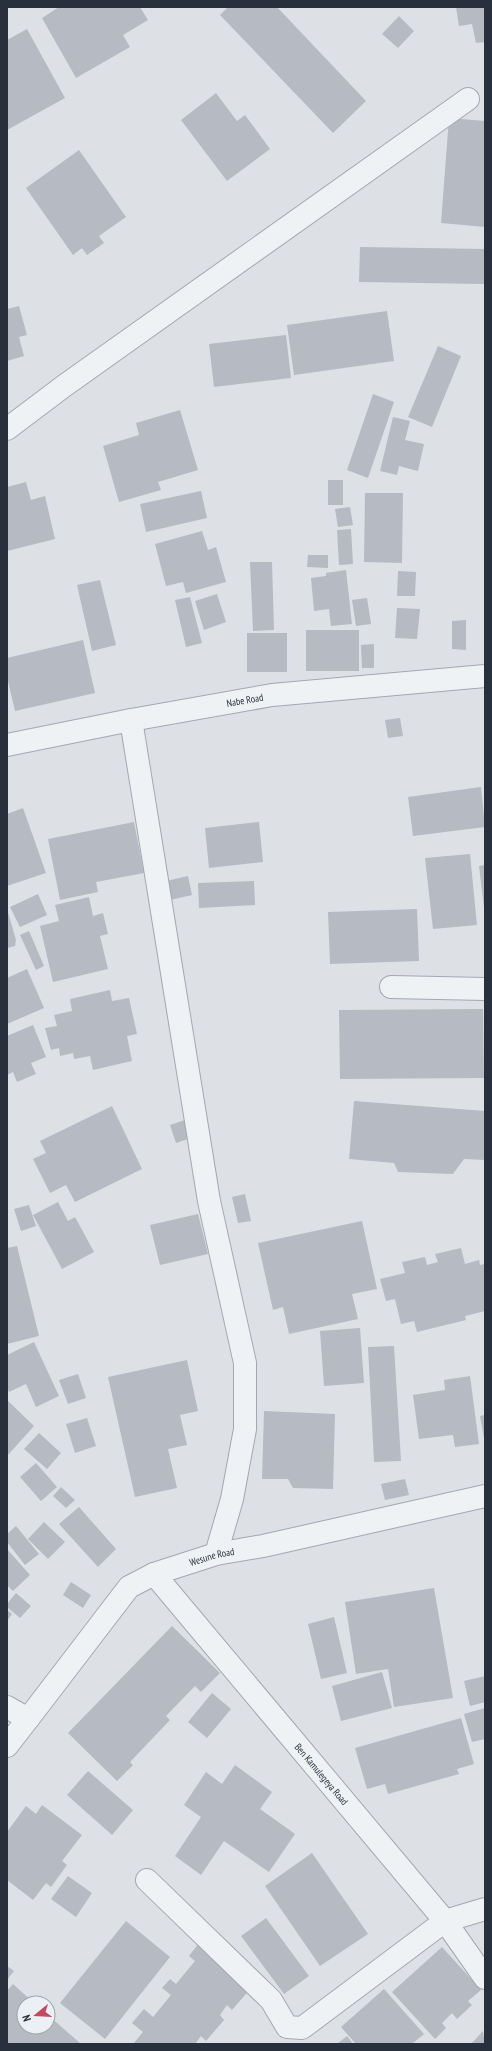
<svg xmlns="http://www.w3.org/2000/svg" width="492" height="2051" viewBox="0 0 492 2051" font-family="'PT Sans Narrow',sans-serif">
	<rect width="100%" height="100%" fill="#dde1e6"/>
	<path fill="#b5bac3" d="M59,7h81l8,13 -25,15 7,12 -54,31 -34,-60z
		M228,7h49l89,94 -33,32 -113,-118z
		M456,7h29v35l-9,1 -4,-19 -13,2z
		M399,16l15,15 -16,17 -16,-14z
		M27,29l38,69 -58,32v-90z
		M216,93l21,28 8,-6 25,34 -43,32 -46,-61z
		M449,118l36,3v106l-44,-4z
		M79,150l47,67 -27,19 5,7 -17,12 -5,-7 -9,7 -47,-67z
		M360,247l125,2v35l-126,-2z
		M19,306l8,29 -8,2 5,19 -17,5v-52z
		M387,311l7,50 -100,14 -7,-50z
		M286,335l5,43 -77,9 -5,-43z
		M438,346l23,10 -29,71 -24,-10z
		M373,394l21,8 -26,76 -21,-8z
		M180,410l18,60 -40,12 3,8 -42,12 -16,-56 36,-11 -3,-12z
		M393,417l17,4 -5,19 19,4 -6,27 -19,-5 -2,9 -17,-4z
		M328,480h15v25h-15z
		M26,482l5,18 14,-4 10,43 -48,12v-64z
		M201,491l6,27 -61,14 -6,-28z
		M365,493h38l-1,70 -38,-1z
		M350,507l3,18 -15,2 -3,-18z
		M351,529l2,35 -14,1 -2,-35z
		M202,531l6,19 8,-3 10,35 -40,11 -3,-11 -17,4 -11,-42z
		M308,555h20v13l-21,-1z
		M250,562h22l2,68 -21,1z
		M346,570l6,54 -21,2 -2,-17 -15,2 -3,-33 15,-2v-3z
		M398,571l18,1 -1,24h-18z
		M100,580l16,65 -24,6 -15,-66z
		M217,594l9,28 -22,8 -9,-29z
		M190,597l12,46 -16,4 -11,-47z
		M367,598l4,26 -15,2 -4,-26z
		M397,608l23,1 -3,30 -22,-1z
		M466,620v30l-14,-1v-28z
		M306,630h53v41h-53z
		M247,633h40v39h-40z
		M83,640l12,53 -80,18 -8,-34v-19z
		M374,644v24h-12l-1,-23z
		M400,718l3,18 -15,2 -3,-18z
		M481,787l4,40 -72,9 -5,-39z
		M23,808l23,65 -39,13v-72z
		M134,822l10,51 -48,9 2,10 -38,8 -12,-61z
		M259,822l4,40 -54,6 -4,-40z
		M470,854l7,71 -44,4 -8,-71z
		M485,865v43h-1l-5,-42z
		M188,876l4,19 -26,6 -4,-19z
		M254,881l1,24 -56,3 -1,-25z
		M38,894l9,21 -27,12 -10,-20z
		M89,897l4,19 10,-3 5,21 -8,2 8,33 -55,13 -13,-56 19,-5 -4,-16z
		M7,909l9,31 -1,6 -8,2z
		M417,909l2,52 -89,3 -2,-52z
		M29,931l15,35 -8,4 -16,-35z
		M27,969l17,39 -37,16v-46z
		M110,990l2,11 17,-3 8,36 -10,2 5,25 -39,9 -3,-14 -16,3 -1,-6 -13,3 -1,-8 -8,2 -6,-22 12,-2 -3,-11 18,-4 -2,-12z
		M483,1009l1,69 -144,1 -1,-69z
		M33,1025l13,32 -15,6 5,11 -19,8 -4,-10 -6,3v-39z
		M354,1101l131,10v49l-21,-1 -11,15 -55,-2 -4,-9 -45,-4z
		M112,1106l30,63 -67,33 -9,-17 -16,8 -17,-34 13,-6 -6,-12z
		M185,1120l6,18 -15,5 -6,-18z
		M245,1194l6,27 -13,2 -6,-26z
		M58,1202l10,19 7,-4 19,35 -32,17 -29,-54z
		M29,1205l7,21 -15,5 -7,-22z
		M198,1214l10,40 -48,11 -10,-40z
		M362,1221l15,68 -25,5 6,25 -69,15 -6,-27 -10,3 -15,-67z
		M17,1246l22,90 -32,8v-96z
		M461,1248l4,16 14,-4 1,5 5,-1v47l-20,5 1,4 -49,12 -3,-11 -13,3 -6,-25 -9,2 -6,-22 25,-6 -3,-11 23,-5 2,8 11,-3 -3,-8z
		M360,1328l4,55 -40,3 -4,-55z
		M34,1342l25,54 -23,11 -10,-23 -17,8 -2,-4v-33z
		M394,1346l7,115 -27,1 -6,-115z
		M187,1360l11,51 -18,4 7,30 -19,4 9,39 -42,9 -27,-120z
		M78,1374l8,24 -18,6 -9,-24z
		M470,1376l9,68 -24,3 -2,-12 -34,4 -6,-44 32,-5 -1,-10z
		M7,1400l27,26 -27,30z
		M264,1411l71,3 -2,75 -40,-1 -5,-9h-26z
		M485,1415v23h-1l-4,-22z
		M87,1418l9,28 -21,7 -9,-29z
		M39,1433l22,20 -14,16 -23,-20z
		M36,1463l21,24 -16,14 -21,-24z
		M405,1479l4,16 -24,5 -4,-16z
		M61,1487l14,13 -9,8 -13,-12z
		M79,1507l37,42 -18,18 -39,-43z
		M44,1522l21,20 -17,17 -20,-20z
		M16,1526l23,28 -14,11 -18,-23v-8z
		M7,1549l23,26 -17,16 -6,-6z
		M71,1582l20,13 -8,13 -20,-13z
		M434,1588l19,110 -59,9 -6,-38 -32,5 -11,-72z
		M16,1593l15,13 -11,12 -13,-11v-3z
		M7,1610l5,4 -5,7z
		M334,1617l13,56 -26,6 -13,-55z
		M172,1626l48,47 -19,19 -6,-6 -29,30 4,4 -40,42 3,3 -16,16 -49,-48z
		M382,1672l10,36 -51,13 -9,-35z
		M485,1676v26l-15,4 -6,-25z
		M212,1693l19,16 -24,29 -19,-16z
		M485,1708v31l-13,3 -8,-28z
		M461,1718l13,46 -17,5 2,5 -71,20 -3,-10 -18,5 -12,-41z
		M235,1765l37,27 -12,17 35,25 -26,38 -45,-31 -23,34 -26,-19 26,-39 -17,-12 22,-33 16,12z
		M88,1771l45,39 -21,25 -45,-40z
		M42,1805l40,30 -20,26 5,4 -16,22 -5,-4 -13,17 -26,-20v-48l19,-26 10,8z
		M312,1853l56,81 -48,32 -55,-80z
		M68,1876l24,17 -16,24 -25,-18z
		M266,1918l43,58 -25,18 -43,-58z
		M126,1921l44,36 -65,82 -45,-36z
		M199,1943l53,44 -20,23 -5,-5 -7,10 4,5 -18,21 -5,-5 -6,8h-62l10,-12 -11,-9 12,-14 9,8 18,-22 -9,-7 8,-9 6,5 19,-23 -6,-5z
		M442,1947l39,43 -13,11 4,4 -15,14 -5,-6 -10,10 4,5 -11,11 -43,-47z
		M7,1966l7,5 -7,9z
		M13,1984l21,19h-10v24h24v-12l33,29h-74v-53z
		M384,1989l40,45 -12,10h-56l-15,-17z
		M483,2031l2,13h-14z
		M347,2036l6,8h-16z"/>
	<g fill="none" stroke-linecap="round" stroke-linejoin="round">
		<defs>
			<g id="minor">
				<path d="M7,429l57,-43 404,-287"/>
				<path d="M131,720l78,481 36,162v66l-13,70 -16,55"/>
				<path id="s1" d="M7,745l124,-25 141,-25 213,-19"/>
				<path d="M391,987l94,2"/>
				<path id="s2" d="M154,1574l291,347 40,57"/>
				<path id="s3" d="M7,1707l21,12 101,-132 25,-13 62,-20 47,-8 222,-50"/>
				<path d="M7,1746l21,-27"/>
				<path d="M147,1880l124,120 16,27 15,1 143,-107 40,-12"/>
			</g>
		</defs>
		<use href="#minor" stroke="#a3a8b0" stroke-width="24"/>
		<use href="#minor" stroke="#eff2f5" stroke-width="22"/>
	</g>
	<g text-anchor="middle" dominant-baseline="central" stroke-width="4" stroke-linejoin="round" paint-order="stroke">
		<g font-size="10" fill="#27303c" stroke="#ecf0f4">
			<text stroke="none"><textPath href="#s1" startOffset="242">Nabe Road</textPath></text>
			<text stroke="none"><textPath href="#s3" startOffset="279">Wesune Road</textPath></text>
			<text stroke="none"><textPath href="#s2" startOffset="261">Ben Kamulegeya Road</textPath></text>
		</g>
	</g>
	<rect width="492" height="2051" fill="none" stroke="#27303c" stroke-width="16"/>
	<g transform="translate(36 2015) rotate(252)"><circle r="19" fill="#ecf0f4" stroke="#9da3aa"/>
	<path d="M0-3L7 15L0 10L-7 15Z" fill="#c64760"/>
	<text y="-6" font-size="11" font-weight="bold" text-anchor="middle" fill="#27303c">N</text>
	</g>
</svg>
